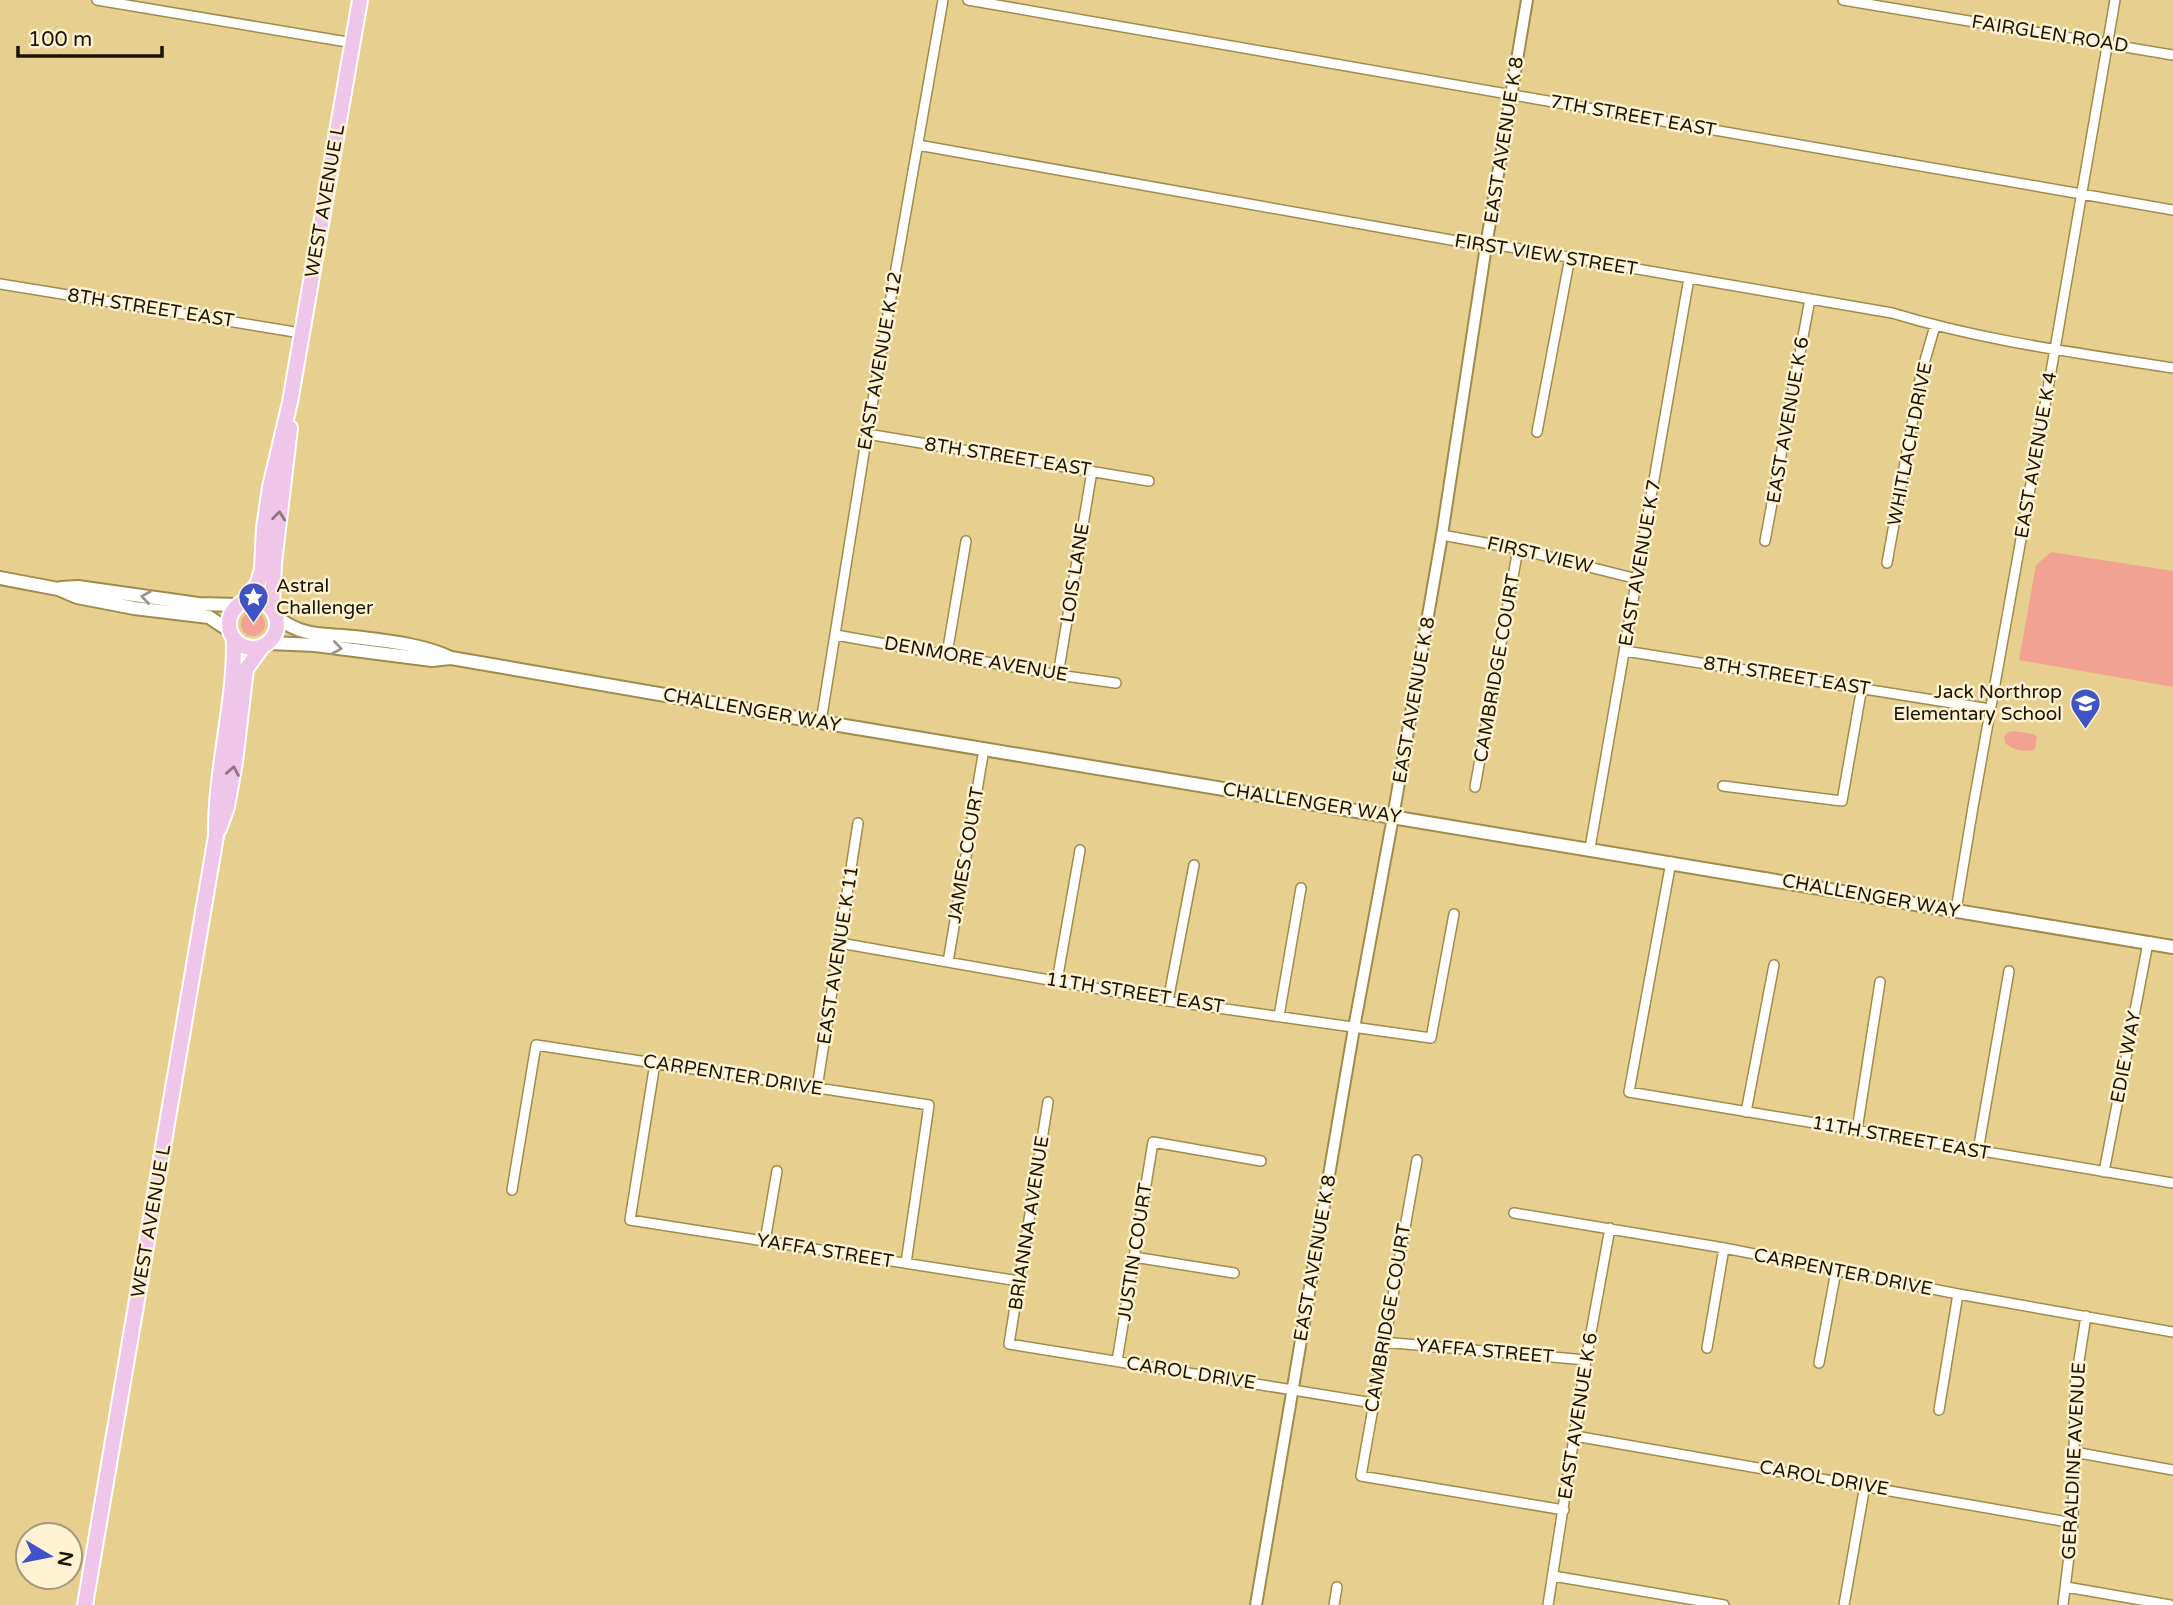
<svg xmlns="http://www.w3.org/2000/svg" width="2173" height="1605" viewBox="0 0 2173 1605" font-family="'Varela Round',sans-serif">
	<rect width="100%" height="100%" fill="#e7d08f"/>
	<path fill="#f2a293" d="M2051,552l122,19v116l-154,-27 17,-95z
		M241 624a12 12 0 1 1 24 0a12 12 0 1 1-24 0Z
		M2014,731l19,3 4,3 -2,12c-7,5 -24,0 -30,-6l-1,-6 4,-5z"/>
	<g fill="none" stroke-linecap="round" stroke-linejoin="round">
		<defs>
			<path id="minor" d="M97,0l256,43
				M968,0l1205,210
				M1843,0l330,55
				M918,145l550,98 36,3 388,67c92,28 186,40 281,55
				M0,284l301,49
				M1537,432l33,-175
				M867,434l282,47
				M1442,535l76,14 119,30
				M1765,541l45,-242
				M1887,563l34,-189 14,-48
				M836,635l222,40 58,8
				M1625,651l365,58
				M947,654l19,-113
				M1058,675l34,-204
				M821,722l46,-288 76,-434
				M1723,786l119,15 20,-114
				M1475,787l43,-238
				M1590,848l99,-570
				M1671,862l-42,230 544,91
				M1956,910l17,-103 82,-458 60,-349
				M840,943l328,58 263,37 23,-124
				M948,962l36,-213
				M1057,981l23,-131
				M1168,1001l26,-136
				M1279,1016l22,-128
				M655,1063l-25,157 389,61
				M817,1088l41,-265
				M1048,1102l-39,242 364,59
				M1746,1112l28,-147
				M1857,1130l23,-148
				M1978,1151l31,-180
				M1417,1160l-56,316 203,34
				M2104,1172l44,-229
				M512,1190l24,-145 393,60 -23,158
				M1514,1213l210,35 234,46 215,38
				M765,1241l12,-70
				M1134,1257l100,16
				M1383,1342l203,18
				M1707,1348l17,-100
				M1117,1361l36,-219 108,19
				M1819,1363l17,-92
				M1939,1410l19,-116
				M1575,1436l498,87
				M2074,1452l99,18
				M1553,1576l171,29
				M2066,1587l104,18
				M1334,1605l3,-18
				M1548,1605l38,-245 24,-132
				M1844,1605l21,-120
				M2063,1605l10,-82 2,-137 11,-70"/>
			<path id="tertiary" d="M1256,1605l98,-577 39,-211 49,-282 44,-289 41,-246"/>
			<path id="secondary" d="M0,578l58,11 19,8 57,11 75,9 21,14
				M61,588l17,-1 120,17 40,1
				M276,616c24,21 48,18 78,21 32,4 67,7 97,21l370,64 1352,225
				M269,643l46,2 117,15 18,-2"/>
			<path id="primary" d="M229 624a24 24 0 1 1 48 0a24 24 0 1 1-48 0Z
				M245,601l13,-18 4,-14 2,-41 6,-41 20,-85 70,-402
				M272,608l2,-45 16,-135
				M219,829l8,-22 8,-45 11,-93 16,-22
				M85,1605l131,-769c-1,-66 19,-130 18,-196"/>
		</defs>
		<use href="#minor" stroke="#a08b4b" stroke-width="12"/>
		<use href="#tertiary" stroke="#a08b4b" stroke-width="14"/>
		<use href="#secondary" stroke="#a08b4b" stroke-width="16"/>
		<use href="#primary" stroke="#fff" stroke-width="18"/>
		<use href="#minor" stroke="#fff" stroke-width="9"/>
		<use href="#tertiary" stroke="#fff" stroke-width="10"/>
		<use href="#secondary" stroke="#fff" stroke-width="12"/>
		<use href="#primary" stroke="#efc5ea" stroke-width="14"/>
	</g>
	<defs><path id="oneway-chevron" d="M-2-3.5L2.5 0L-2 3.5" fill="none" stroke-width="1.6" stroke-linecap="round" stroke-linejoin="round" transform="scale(1.75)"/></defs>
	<g stroke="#907581">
		<use href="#oneway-chevron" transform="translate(279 516) rotate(-84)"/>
		<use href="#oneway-chevron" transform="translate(233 771) rotate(-80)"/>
	</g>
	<g stroke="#99958c">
		<use href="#oneway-chevron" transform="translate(146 597) rotate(-172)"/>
		<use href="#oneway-chevron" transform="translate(337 648) rotate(8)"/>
	</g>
	<defs>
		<symbol id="sight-pin" viewBox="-11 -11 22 30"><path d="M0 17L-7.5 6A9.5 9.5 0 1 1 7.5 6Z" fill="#3f53c7" stroke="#fef2d2"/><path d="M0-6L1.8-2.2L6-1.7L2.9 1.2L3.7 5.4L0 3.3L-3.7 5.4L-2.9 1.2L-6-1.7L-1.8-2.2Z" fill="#fff"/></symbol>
		<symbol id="school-pin" viewBox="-11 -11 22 30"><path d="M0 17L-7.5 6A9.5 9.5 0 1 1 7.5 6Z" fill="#3f53c7" stroke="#fef2d2"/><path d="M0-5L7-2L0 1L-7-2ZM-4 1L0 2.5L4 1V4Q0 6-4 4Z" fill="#fff"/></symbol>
	</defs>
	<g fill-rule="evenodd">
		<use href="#sight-pin" x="236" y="580" width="35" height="47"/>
		<use href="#school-pin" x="2068" y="686" width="35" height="47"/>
	</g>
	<g text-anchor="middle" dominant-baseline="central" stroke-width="5" stroke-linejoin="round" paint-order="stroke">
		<g font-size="19" fill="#1c1300" stroke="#fef2d2">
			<text transform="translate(2050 34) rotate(9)">FAIRGLEN ROAD</text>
			<text transform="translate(1633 116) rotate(10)">7TH STREET EAST</text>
			<text transform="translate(1504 140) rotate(-81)">EAST AVENUE K 8</text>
			<text transform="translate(325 201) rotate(-80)">WEST AVENUE L</text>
			<text transform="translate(1546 255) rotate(9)">FIRST VIEW STREET</text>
			<text transform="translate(151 308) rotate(9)">8TH STREET EAST</text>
			<text transform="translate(880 361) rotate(-80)">EAST AVENUE K 12</text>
			<text transform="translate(1788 420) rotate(-80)">EAST AVENUE K 6</text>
			<text transform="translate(1910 444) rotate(-79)">WHITLACH DRIVE</text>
			<text transform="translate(2036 455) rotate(-80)">EAST AVENUE K 4</text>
			<text transform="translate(1008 457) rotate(9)">8TH STREET EAST</text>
			<text transform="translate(1540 555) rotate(13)">FIRST VIEW</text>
			<text transform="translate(1640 563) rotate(-80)">EAST AVENUE K 7</text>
			<text transform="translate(1075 573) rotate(-81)">LOIS LANE</text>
			<text transform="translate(976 659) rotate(10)">DENMORE AVENUE</text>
			<text transform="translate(1497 668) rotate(-80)">CAMBRIDGE COURT</text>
			<text transform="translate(1787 676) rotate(9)">8TH STREET EAST</text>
			<text transform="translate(1414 700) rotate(-80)">EAST AVENUE K 8</text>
			<text transform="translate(752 710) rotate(10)">CHALLENGER WAY</text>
			<text transform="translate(1312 803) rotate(9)">CHALLENGER WAY</text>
			<text transform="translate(966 855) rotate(-80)">JAMES COURT</text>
			<text transform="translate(1871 896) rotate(10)">CHALLENGER WAY</text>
			<text transform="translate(838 955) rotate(-81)">EAST AVENUE K 11</text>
			<text transform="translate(1135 993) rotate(9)">11TH STREET EAST</text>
			<text transform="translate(2126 1057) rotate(-79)">EDIE WAY</text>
			<text transform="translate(733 1075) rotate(9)">CARPENTER DRIVE</text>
			<text transform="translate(1901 1138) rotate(10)">11TH STREET EAST</text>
			<text transform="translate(151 1221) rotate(-80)">WEST AVENUE L</text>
			<text transform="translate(1029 1223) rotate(-81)">BRIANNA AVENUE</text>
			<text transform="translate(825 1251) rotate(9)">YAFFA STREET</text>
			<text transform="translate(1135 1252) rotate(-81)">JUSTIN COURT</text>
			<text transform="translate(1315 1258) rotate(-80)">EAST AVENUE K 8</text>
			<text transform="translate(1843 1272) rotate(11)">CARPENTER DRIVE</text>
			<text transform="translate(1388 1318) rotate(-80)">CAMBRIDGE COURT</text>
			<text transform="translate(1485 1351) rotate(5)">YAFFA STREET</text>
			<text transform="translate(1191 1373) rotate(9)">CAROL DRIVE</text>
			<text transform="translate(1578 1416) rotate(-81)">EAST AVENUE K 6</text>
			<text transform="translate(2074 1461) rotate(-87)">GERALDINE AVENUE</text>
			<text transform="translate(1824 1478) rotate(10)">CAROL DRIVE</text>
		</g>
		<g font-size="19" fill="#1c1300" stroke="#fef2d2" text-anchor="start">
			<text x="276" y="586">Astral<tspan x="276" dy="22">Challenger</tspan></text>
			<text x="2062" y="692" text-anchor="end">Jack Northrop<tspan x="2062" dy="22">Elementary School</tspan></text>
		</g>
	</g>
	<g transform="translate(49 1556) rotate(100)"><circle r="33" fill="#fef2d2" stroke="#a4997e" stroke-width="2"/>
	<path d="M0-5L12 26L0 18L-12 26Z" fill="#3f53c7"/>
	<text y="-10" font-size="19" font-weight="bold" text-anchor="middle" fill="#1c1300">N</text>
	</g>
	<path d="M18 46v10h144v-10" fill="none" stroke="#1c1300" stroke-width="3.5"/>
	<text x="28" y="46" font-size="21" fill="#1c1300" stroke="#fef2d2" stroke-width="5" paint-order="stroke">100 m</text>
</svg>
